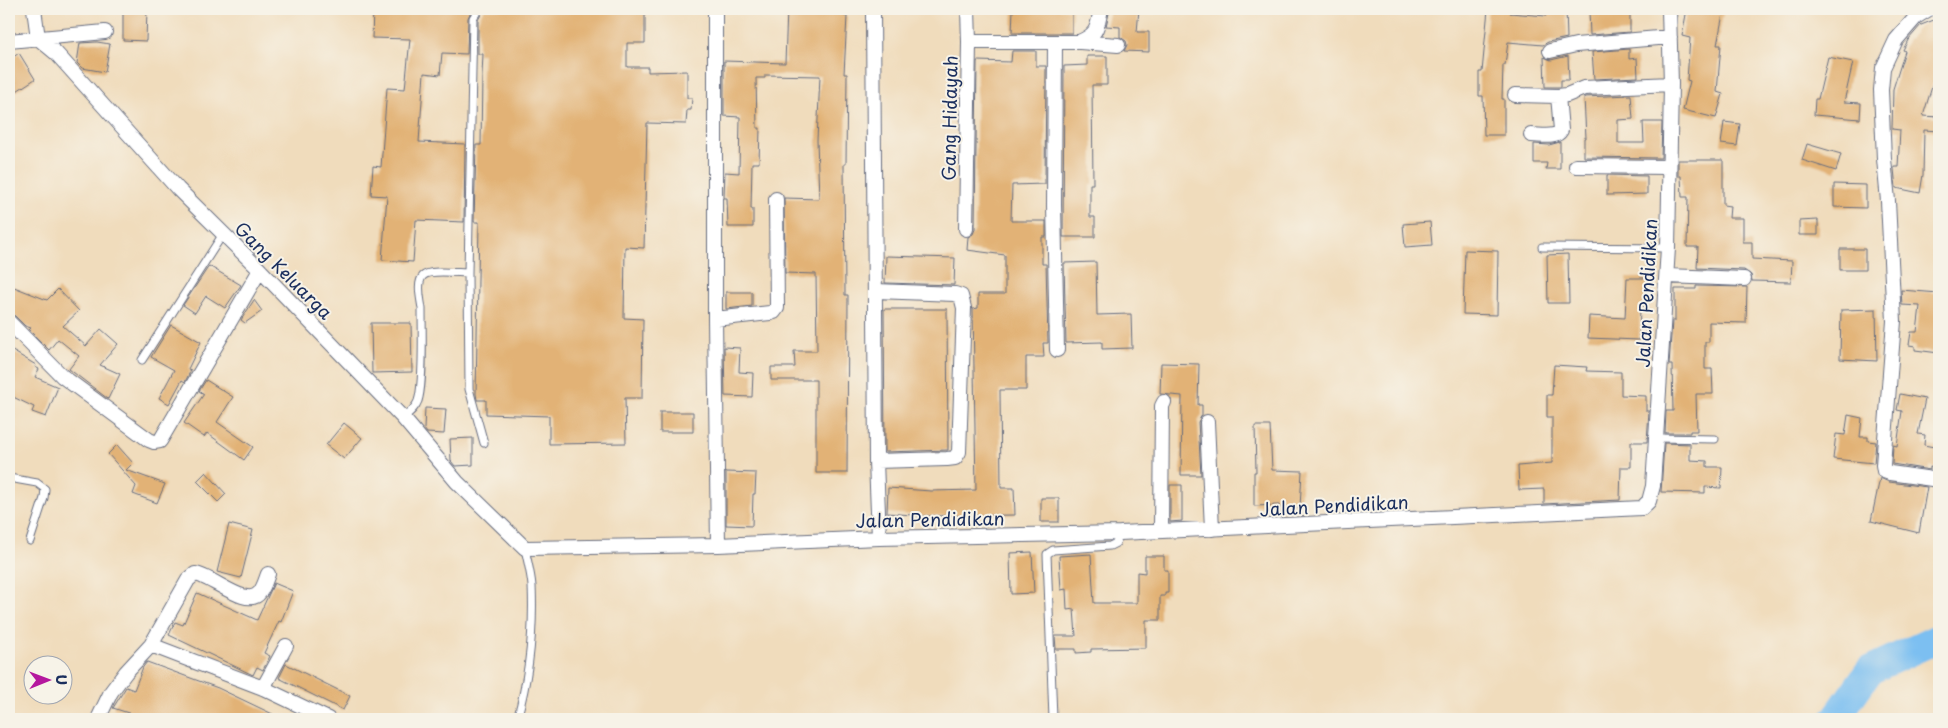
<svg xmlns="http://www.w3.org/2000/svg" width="1948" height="728" viewBox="0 0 1948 728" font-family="'Playpen Sans',sans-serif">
	<rect width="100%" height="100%" fill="#f7f3e8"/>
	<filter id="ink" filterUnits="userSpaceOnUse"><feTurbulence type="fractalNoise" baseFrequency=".02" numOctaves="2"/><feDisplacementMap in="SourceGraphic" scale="10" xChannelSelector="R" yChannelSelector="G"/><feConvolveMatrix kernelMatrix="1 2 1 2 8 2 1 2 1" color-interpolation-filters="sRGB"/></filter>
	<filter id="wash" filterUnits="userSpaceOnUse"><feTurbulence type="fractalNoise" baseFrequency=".0096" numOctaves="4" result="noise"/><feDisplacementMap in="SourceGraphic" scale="20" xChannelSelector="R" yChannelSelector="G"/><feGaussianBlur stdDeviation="1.12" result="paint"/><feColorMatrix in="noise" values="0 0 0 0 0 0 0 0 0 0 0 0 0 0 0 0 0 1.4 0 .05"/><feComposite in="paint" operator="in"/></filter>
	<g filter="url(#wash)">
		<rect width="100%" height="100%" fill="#f0dcbc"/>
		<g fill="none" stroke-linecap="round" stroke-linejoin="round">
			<path stroke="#7bbff1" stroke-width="29" d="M1835,719l35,-49 69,-32"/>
		</g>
		<g id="blocks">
			<path fill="#e2b276" d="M123,9h24l-1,32 -23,-1z
				M373,9h99l-4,9 -1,36 -25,-1 -2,22 -16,-2 -5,69 46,2 -1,78 -48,-2 -3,42 -31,-2 5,-64 -16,-1 2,-29 8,1 6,-79 18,1 5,-50 -38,-1z
				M484,9h161v34h-18v24h21v5l39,-1v27h5l-1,12h-4l-1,14 -39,-1 -3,125 -19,-1 -1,71 19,1 -1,79h-17l1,45 -77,1v-28l-63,-2v-14h-9l-1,-6 3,-172h-5l2,-77h5l1,-70 1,-21h-5v-34z
				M787,9h57v7h3l-3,58h3l-1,90h-2l1,131h3l-1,178h-31v-93h-45v-13h24l-1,-16h23l-1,-77 -31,-1 -1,-75 35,1 -2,-59 3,-64 -55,-1v3h-9l1,50h3l-1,35h-7l-1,46h2v18h-25l-1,-29h-3l1,-26 14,1 1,-56 -16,-1v-55l61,2z
				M1013,9h59v24h-60z
				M1110,9h29l-2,23h12v20l-25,-1 3,-6 -1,-4 -6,-4v-10l-14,-1z
				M1488,9h23l-1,4 36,3v-7h20l1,29 -19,4 -5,3 -35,-3 -3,23h-2l-1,34h2v36h-20l-1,-39h-4v-24h3z
				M1687,9l36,5 -6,31h4l-4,47 6,2 -7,24 -33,-8 7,-29 -3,-1 3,-42 -8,-2z
				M1589,11l41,1v20l-40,3z
				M1939,18v46l-16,52 16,1v14l-15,-1 -1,45 -3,18 -24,-5 -2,-19v-2h4l2,-37 -8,-1 1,-40 12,-38 -2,-1 5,-10 13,-15z
				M97,42l13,2 -5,28 -23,-4 -5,-5 3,-20z
				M1629,49v10l8,-1 1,19 -44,2 -2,-27z
				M1012,51h24v15h10l-1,118 -33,1 -1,36h35v16h-4v27h4l2,79h-5l1,14h-18v33h-26l1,98h13l1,27 -91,1 -37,-3 1,-25 43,3 45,-1 -3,-181 5,-1v-14h27v-39l-38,-5 1,-13 5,-3 2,-5 2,-168 34,1z
				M19,53l16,26 -26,17v-36z
				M1087,56h20v29h-15l1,99h-3v33h5v20h-32l1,-171 23,-1z
				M1568,56l1,24h-8v7h-16l-1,-30 7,3z
				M1828,57l25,5 -9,40 17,1 -1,16 -46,-4 1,-16h3z
				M1631,95l2,24 -15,1v23h26l-1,-21h19l-1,36 -77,-1v-19h2l-2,-41z
				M1724,122l16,2 -3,22 -16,-2z
				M1560,142v27h-14l1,-6h-13v-19l15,1z
				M1807,144l34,10 -5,17 -34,-11z
				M1678,160h45v45l7,1 -1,12h14v24h9v17l40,2 -1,21 -39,-1 -1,-6 -7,-5 -47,-2 1,-21h-11l1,-50h-6l-1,-21h-3z
				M1607,175l40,1v18l-40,1z
				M1834,184l32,1v23l-32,-1z
				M1818,220v15h-19v-14z
				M1430,222l2,23 -27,2 -2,-23z
				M1840,249h25v21h-25z
				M1465,250l33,1 -1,64 -34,-1z
				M1568,254l1,49h-21l-1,-48z
				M886,256l69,2 -1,27 -69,-2z
				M1096,262l1,53 34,-1 1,34 -30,1v-7l-36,1 -2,-80z
				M209,266l32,19 -16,23 -19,-12 -11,17 -12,-8z
				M1627,278h20l-1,28h-6l-1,34 -51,-2 1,-22 36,2z
				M9,285l38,15 11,-11 21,22 -16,15 23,20 15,-17 17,15 -18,21 20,9 -12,25 -39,-30 10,-13 -21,-17 -9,11 -20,-20 2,-2 -6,-2 -10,-10 -6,-3z
				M1696,286l51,1 -1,36 -37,-1v20h-4v27h7l1,25h-17l1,37h-7v2h-25l1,-22h7l-1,-46h-3l3,-44h3v-32h21z
				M1901,290l38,3v60l-24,-3v-4l-6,-1 2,-13h6l3,-26 -18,-1z
				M726,292h26v14l-26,3z
				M254,300l8,11 -17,12 -4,-3z
				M884,309h63l1,141 -63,2z
				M1876,309l1,52 -37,-2 1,-49z
				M371,323h40l1,49 -40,1z
				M171,325l30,17 -13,27 3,1 -6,12 -3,-2 -13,24 -10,-6 15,-28 -23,-13z
				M724,347l16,1 -1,24 14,1 -1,24 -27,-1z
				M9,349l27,16 -1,2 4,2 -4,8 23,10 -12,30 -14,-5 2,-5 -25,-12z
				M1161,363l38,1 -1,41h4v10l-4,7 3,53h-20l1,-79 -22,-2z
				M1554,365l33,2 -1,4 35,1v23l25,1v15h3l-2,31h-16v25h-10l-1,33 -76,4v-15l-25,1 -1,-24 34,-3v-46h-5v-22h5z
				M206,380l27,17 -16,25 36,25 -9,13 -37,-27 -3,4 -20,-14 20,-29 -5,-3z
				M1900,394l25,5 -7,35 7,1 -1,10 15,3v21l-9,-2v3l-38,-6 1,-19 4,1 5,-35 -5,-1z
				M425,408l21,1 -2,25 -17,-1 -3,-4z
				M660,412h33v20h-33z
				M1848,415l14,3 -2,19h8v4l8,1 -2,21 -41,-4 3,-25 9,1z
				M344,423l18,15 -18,21 -18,-14z
				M1255,426h15l2,44 30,1 -2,37h-21v-3l-25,1v-34h2z
				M473,438v27l-18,1 -4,-5 -1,-22z
				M1664,443l26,1v16l17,1v6h15l-1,21 -16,-1v6l-44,-1z
				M117,445l16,18 -7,7 39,14 -8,19 -24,-9 3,-8 -28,-32z
				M206,472l20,22 -8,8 -21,-21z
				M726,472l30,1 -1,21h-2l-1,32 -26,-1z
				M1880,478l9,4 38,5 -8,46 -48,-12z
				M1170,485h12v36l-12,1z
				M1041,498h18v24h-18z
				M229,524l24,6 -12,48 -24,-6z
				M1032,552l2,41 -23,1 -1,-41z
				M1091,554l3,49h43v-31l8,1v-17h19v14h4v23h-3v3h-5v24h-14v28l-55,1v3l-15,1v-4h-20l-1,-13h21l-2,-27 -7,1 -1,-21 -5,1 -2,-34z
				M274,583l19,8 -12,31 -2,-1 -15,32 6,3 -7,14 -6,-3 -4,8 -84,-40 6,-13 8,3 14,-32 60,27z
				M147,662l71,26 65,31h-136l-34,-11 13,-21 8,3 9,-23z
				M286,664l64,32 -7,14 -64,-32z"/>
		</g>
	</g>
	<g filter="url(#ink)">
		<use href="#blocks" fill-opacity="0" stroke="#666c7f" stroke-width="1"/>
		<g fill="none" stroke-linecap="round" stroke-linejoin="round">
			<defs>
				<path id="lane" d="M1542,247l126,1
					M468,273l1,116 15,54
					M142,360l81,-126
					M403,418c6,-5 12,-9 15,-17 6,-18 4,-70 4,-92 -1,-9 -6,-26 1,-33 6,-7 35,-3 45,-3l5,-255 6,-9
					M1656,438l59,1
					M9,478l28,5 8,6 -1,9 -14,43
					M517,719c12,-43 17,-88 15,-133 -1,-13 -5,-26 -7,-38
					M1053,719l-6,-165 6,-4 57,-4 6,-3 4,-10"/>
				<path id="street" d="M34,9l4,29 18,15 122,136 82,81 143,148 54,64 68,66 193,-3 161,-7 241,-5 522,-25 7,-7 4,-15 15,-238 3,-164 -2,-75
					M1929,9l-13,8 -20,23 -13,28 -2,22 3,69 4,42 6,120 -11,144 1,6 6,2 49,7
					M715,10v309l3,226
					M873,10l3,451 3,77
					M9,41l96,-9
					M969,42h110c19,-8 18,-14 22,-33
					M1055,42l-1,163 3,145
					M1080,42l38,3
					M1550,51l26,-6 94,-8
					M1515,95l43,1 9,-1 17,-7 87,-4
					M1531,135c10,0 25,4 30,-5l-3,-34
					M1576,166l93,1
					M966,229l3,-187 -1,-33
					M1667,276l77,3
					M876,291l79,3 6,2 3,12 -5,144 -4,6 -8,1 -71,2
					M715,319l55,-6 4,-1 3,-4 -1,-109
					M9,322l53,54 87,64 5,2 6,-1 100,-171
					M1207,422l5,107
					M1161,531l1,-125 2,-4
					M151,645l112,43 65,31
					M263,688l23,-42
					M98,719l13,-27 15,-20 25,-27 37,-65 7,-6c17,2 53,36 65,18 4,-5 6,-13 8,-18"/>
			</defs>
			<use href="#lane" stroke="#666c7f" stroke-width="9"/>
			<use href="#street" stroke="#666c7f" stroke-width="16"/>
			<use href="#lane" stroke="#fff" stroke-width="7"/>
			<use href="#street" stroke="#fff" stroke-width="14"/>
		</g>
	</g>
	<g text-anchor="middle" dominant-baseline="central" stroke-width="4" stroke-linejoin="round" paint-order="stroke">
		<g font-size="18" fill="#1b2f5e" stroke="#f7f3e8">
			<text transform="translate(949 118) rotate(-89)">Gang Hidayah</text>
			<text transform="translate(284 270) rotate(45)">Gang Keluarga</text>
			<text transform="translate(1646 293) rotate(-87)">Jalan Pendidikan</text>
			<text transform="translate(1334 505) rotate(-3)">Jalan Pendidikan</text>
			<text transform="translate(930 519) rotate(-1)">Jalan Pendidikan</text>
		</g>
	</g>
	<rect width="1948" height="728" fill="none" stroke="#f7f3e8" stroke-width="30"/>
	<g transform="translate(48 680) rotate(89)"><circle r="24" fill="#f7f3e8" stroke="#9fa5b1"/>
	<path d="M0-4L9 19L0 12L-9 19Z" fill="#b5179e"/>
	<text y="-8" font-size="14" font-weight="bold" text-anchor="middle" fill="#1b2f5e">U</text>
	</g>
</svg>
